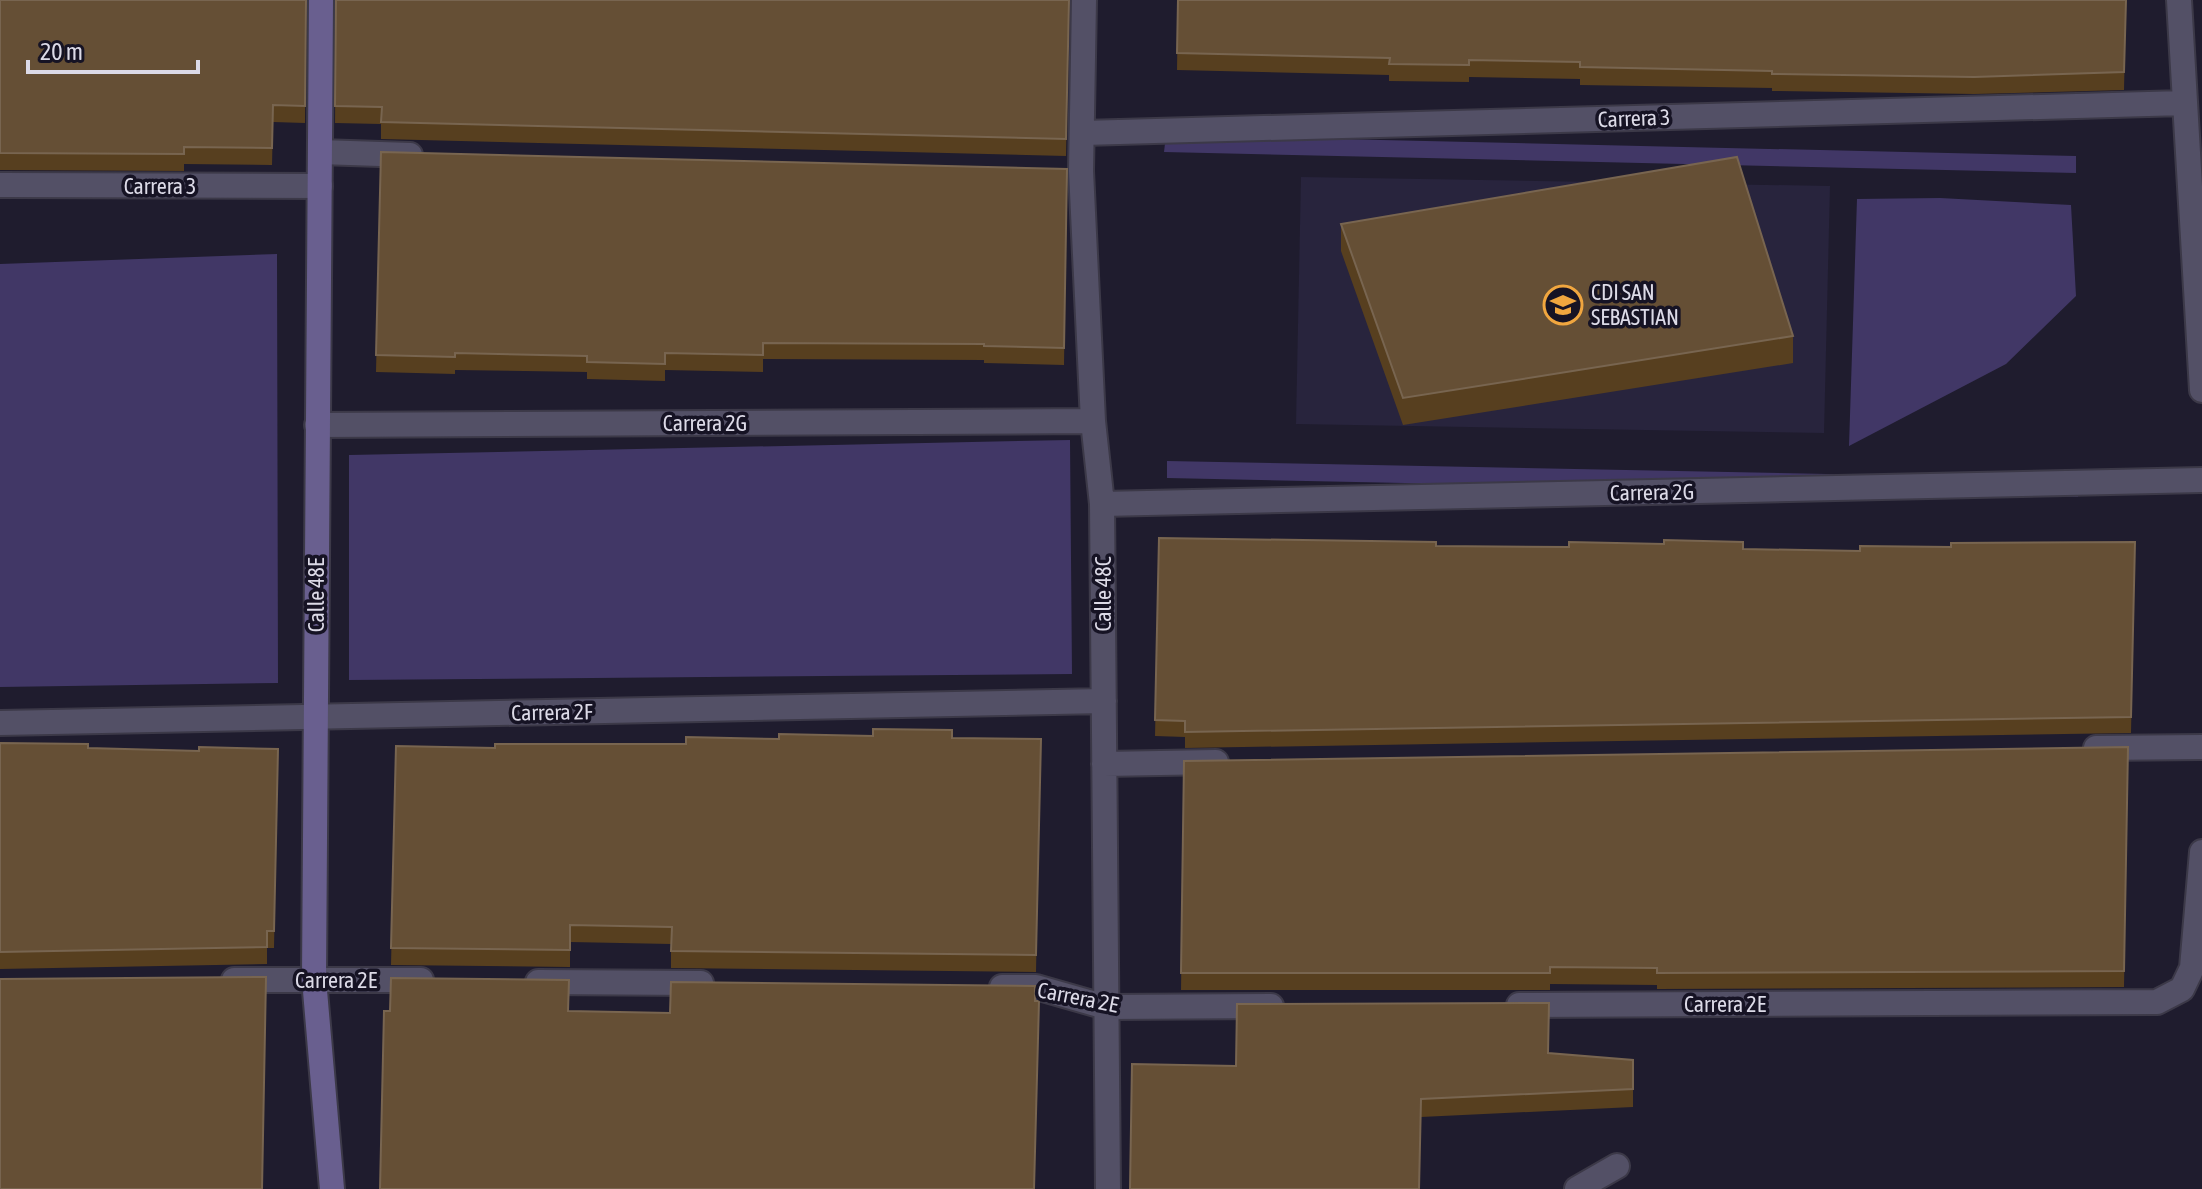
<svg xmlns="http://www.w3.org/2000/svg" width="2202" height="1189" viewBox="0 0 2202 1189" font-family="'Asap Condensed',sans-serif">
	<rect width="100%" height="100%" fill="#1f1c2e"/>
	<path fill="#28243d" d="M1301,177l529,9 -6,247 -528,-9z"/>
	<path fill="#413766" d="M1166,135l910,21v17l-912,-21z
		M1940,198l131,7 5,91 -70,68 -157,82 8,-247z
		M277,254l1,429 -278,4v-423z
		M1070,440l2,234 -723,6v-225z
		M1167,461l911,18v18l-911,-19z"/>
	<g fill="none" stroke-linecap="round" stroke-linejoin="round">
		<defs>
			<path id="street" d="M1084,0l-3,171 12,250 9,83 6,685
				M2179,0l23,390
				M1083,133l1101,-30
				M320,152l90,3
				M0,185l320,1
				M317,425l776,-4
				M1102,504l1100,-24
				M0,723l1104,-22
				M2096,748l106,-1
				M1104,764l112,-2
				M234,980h187
				M538,982l163,1
				M1002,987h34l70,20 165,-1
				M1519,1005l638,-3 25,-13 10,-21 10,-116
				M1577,1189l40,-23"/>
			<path id="secondary" d="M321,0l-7,979 18,210"/>
		</defs>
		<use href="#street" stroke="#3c3948" stroke-width="28"/>
		<use href="#secondary" stroke="#3c3948" stroke-width="28"/>
		<use href="#street" stroke="#535066" stroke-width="24"/>
		<use href="#secondary" stroke="#695f8f" stroke-width="24"/>
	</g>
	<path fill="#573f1f" d="M0,0h306l-1,123 -32,-1 -1,43 -88,-1v7l-184,-1z
		M336,0h733l-3,156 -685,-17v-15l-46,-1z
		M1178,0h948l-2,90 -150,4 -202,-3v-3l-192,-3v-6l-111,-2v5l-80,-1v-6l-212,-5z
		M381,152l686,17 -3,196 -80,-2v-3l-221,-1v13l-98,-2v11l-78,-2v-7l-132,-2v4l-79,-2z
		M1341,224l452,112v27l-390,62 -62,-174z
		M1159,538l277,8 424,5 275,-9 -4,191 -946,15v-11l-30,-1z
		M952,738l89,1 -5,233 -365,-4v-24l-101,-2v25l-179,-2 5,-219 99,2 191,-4 93,-5z
		M0,743l88,5 111,3 79,-2 -4,199h-7v16l-267,5z
		M2128,747l-4,240 -467,2v-4l-107,-1v6h-369l3,-229z
		M1548,1053l85,7v47l-212,10 -185,-51z"/>
	<path fill="#654f35" stroke="#786550" stroke-width="2" d="M0,0h306l-1,106 -32,-1 -1,43 -88,-1v7l-184,-1z
		M336,0h733l-3,139 -685,-17 1,-15 -47,-1z
		M1178,0h948l-2,72 -150,5 -202,-3v-3l-192,-4v-5l-111,-2v5l-80,-1 1,-6 -213,-5z
		M381,152l686,17 -3,179 -80,-2v-2l-221,-1v12l-98,-2v11l-78,-2v-6l-132,-3v4l-79,-2z
		M1737,157l56,179 -390,62 -62,-174z
		M1159,538l277,4v4l133,1v-5l95,2v-4l79,2v7l117,2v-5l91,1v-4l184,-1 -4,175 -946,15v-11l-30,-1z
		M873,729l79,1v8l89,1 -5,216 -365,-4 1,-24 -102,-2v25l-179,-2 5,-202 99,2v-4h191v-7l93,2v-5l94,2z
		M0,743l88,1v4l111,3v-4l79,2 -4,182h-7v16l-267,5z
		M2128,747l-4,224 -467,2v-5l-107,-1v6h-369l3,-212z
		M266,977l-4,212h-262v-210z
		M391,978l178,2 -1,31 102,2 1,-31 364,4v15h4l-5,188h-654l4,-178h6z
		M1549,1003l-1,50 85,7v29l-212,10 -2,90h-289l2,-125 104,2 1,-62z"/>
	<defs>
		<symbol id="school-ring" viewBox="-11 -11 22 22"><circle r="9.5" fill="#161324" stroke="#f0a63f" stroke-width="1.5"/><path d="M0-5L7-2L0 1L-7-2ZM-4 1L0 2.5L4 1V4Q0 6-4 4Z" fill="#f0a63f"/></symbol>
	</defs>
	<g fill-rule="evenodd">
		<use href="#school-ring" x="1541" y="283" width="44" height="44"/>
	</g>
	<g text-anchor="middle" dominant-baseline="central" stroke-width="7" stroke-linejoin="round" paint-order="stroke">
		<g font-size="22" fill="#dcdae7" stroke="#161324">
			<text transform="translate(1634 118) rotate(-2)">Carrera 3</text>
			<text x="160" y="186">Carrera 3</text>
			<text x="705" y="423">Carrera 2G</text>
			<text transform="translate(1652 492) rotate(-1)">Carrera 2G</text>
			<text transform="translate(1103 594) rotate(-90)">Calle 48C</text>
			<text transform="translate(316 595) rotate(-90)">Calle 48E</text>
			<text transform="translate(552 712) rotate(-1)">Carrera 2F</text>
			<text x="336" y="980">Carrera 2E</text>
			<text transform="translate(1078 997) rotate(11)">Carrera 2E</text>
			<text x="1725" y="1004">Carrera 2E</text>
		</g>
		<g font-size="22" fill="#dcdae7" stroke="#161324" text-anchor="start">
			<text x="1591" y="292">CDI SAN<tspan x="1591" dy="25">SEBASTIAN</tspan></text>
		</g>
	</g>
	<path d="M28 60v12h170v-12" fill="none" stroke="#dcdae7" stroke-width="4"/>
	<text x="40" y="60" font-size="24" fill="#dcdae7" stroke="#161324" stroke-width="6" paint-order="stroke">20 m</text>
</svg>
